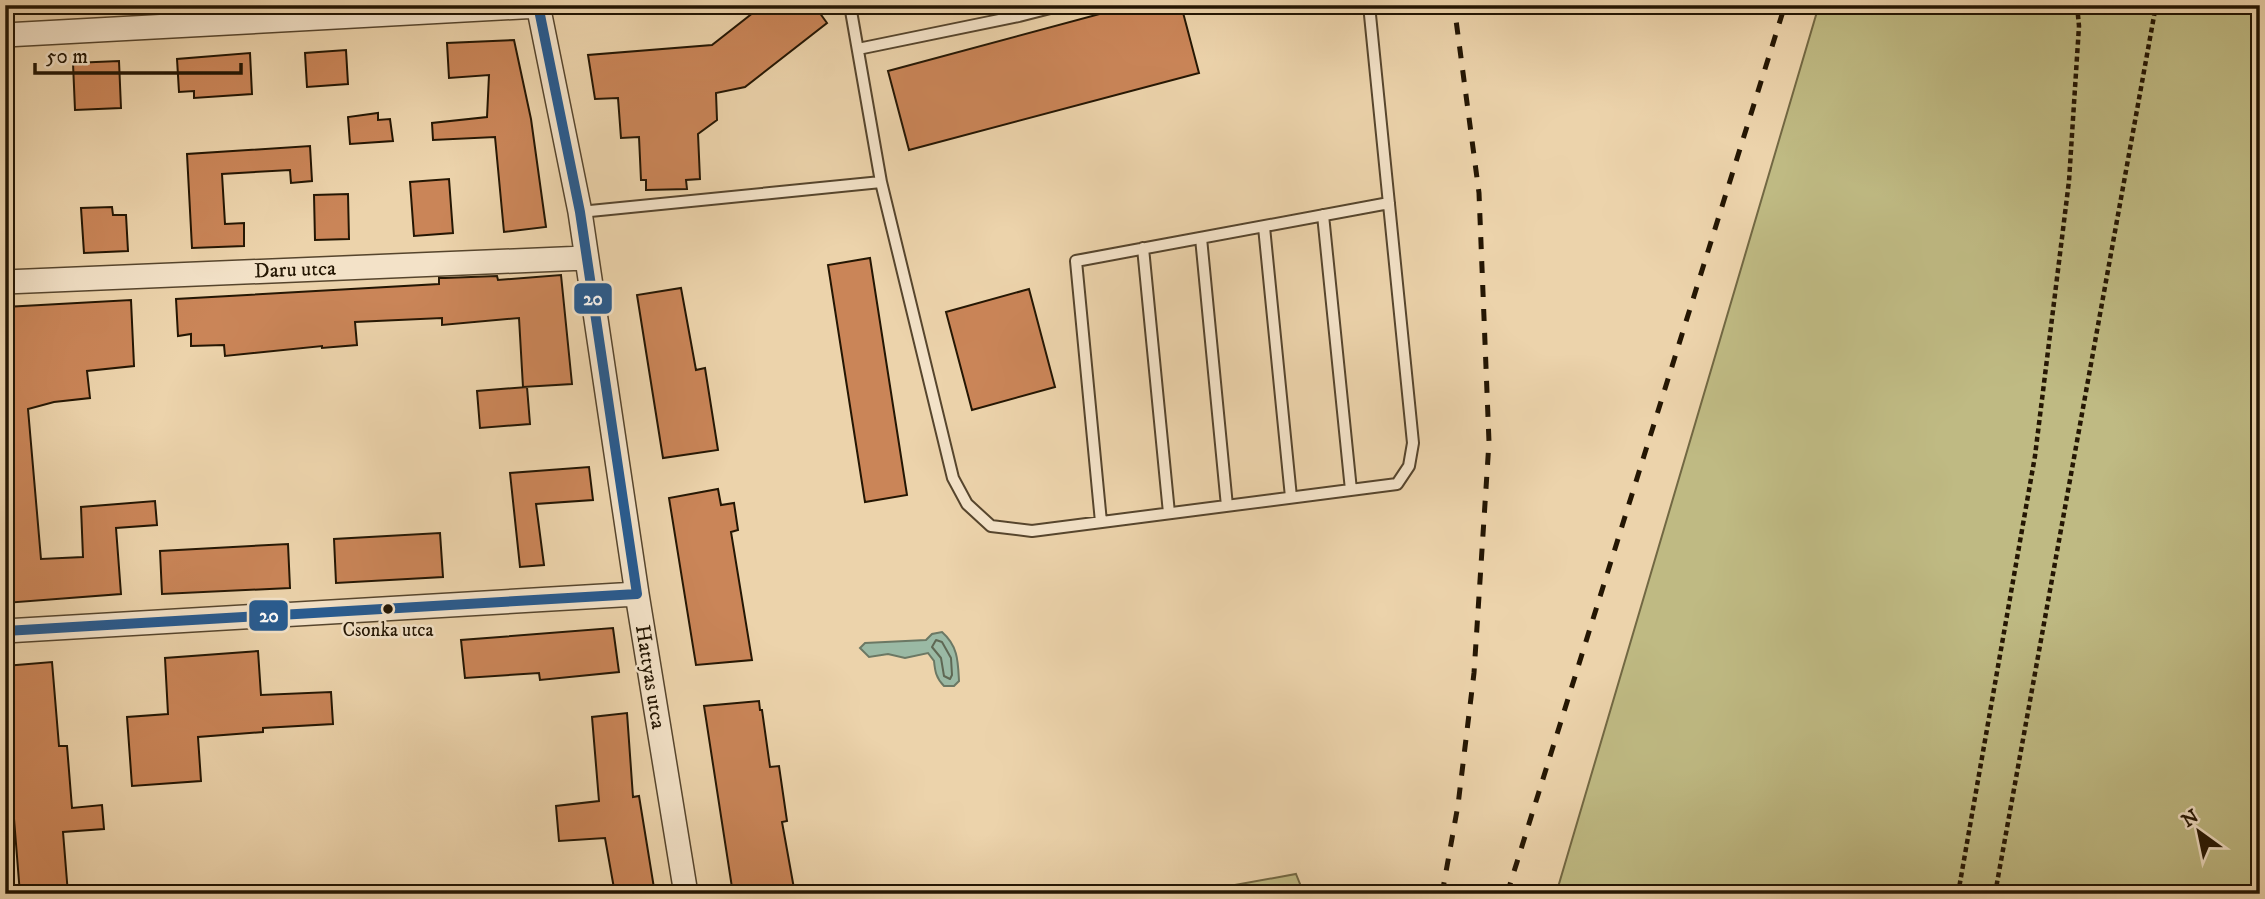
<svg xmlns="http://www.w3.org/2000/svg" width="2265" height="899" viewBox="0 0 2265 899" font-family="'IM FELL DW Pica',serif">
	<rect width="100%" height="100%" fill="#ecd3ab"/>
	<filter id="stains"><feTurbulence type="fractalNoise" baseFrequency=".00286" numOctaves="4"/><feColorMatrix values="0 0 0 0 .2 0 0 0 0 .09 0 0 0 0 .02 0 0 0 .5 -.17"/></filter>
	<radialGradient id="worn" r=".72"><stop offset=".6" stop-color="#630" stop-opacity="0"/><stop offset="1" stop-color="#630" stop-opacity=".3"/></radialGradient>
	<path fill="#bfba83" stroke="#726843" stroke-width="2" d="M1819,5h441v889h-704z
		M1296,874l8,20h-119z"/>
	<path fill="#9ab9a4" stroke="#6b7864" stroke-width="2" d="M942,632c16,14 16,29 17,49l-5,5h-10c-8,-8 -9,-15 -10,-25l-6,-8 -23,5 -17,-4 -19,3 -9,-9 5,-5 61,-3 6,-6z"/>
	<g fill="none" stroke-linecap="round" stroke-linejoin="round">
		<path stroke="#5f6854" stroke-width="2" d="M936,640l6,2 9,16 1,17 -2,4 -6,-3 -3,-18 -9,-11z"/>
	</g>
	<path fill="#ca8558" stroke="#241603" stroke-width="2" d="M763,5h51l13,18 -82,64 -29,6 1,27 -19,14 2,45 -14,1 1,9 -41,1v-10h-5l-2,-43 -18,1 -3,-40 -23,1 -7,-44 124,-10z
		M1133,5h48l18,68 -290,77 -21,-79z
		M514,40l17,79 15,108 -42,5 -9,-95 -62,3 -1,-17 55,-6 2,-42 -40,3 -2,-35z
		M346,50l2,34 -41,3 -2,-34z
		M250,53l2,41 -58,4v-7l-15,1 -2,-33z
		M119,61l2,47 -46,2 -2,-47z
		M378,113v7l12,-1 3,22 -43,3 -2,-27z
		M310,146l2,35 -21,2 -1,-13 -68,4 3,50 19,-1v23l-52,2 -5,-94z
		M449,179l4,54 -39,3 -4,-54z
		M348,194l1,45 -34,1 -1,-45z
		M112,207l1,8h13l2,36 -44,2 -3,-45z
		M870,258l37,237 -42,7 -37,-237z
		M561,275l11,109 -49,3 -4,-69 -77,7v-7l-87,4 2,23 -35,3v-2l-97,10 -1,-11 -33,1v-12l-13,2 -2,-37 263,-15v-6h6l52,-2 1,4z
		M681,288l15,82 9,-2 13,82 -55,8 -26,-163z
		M1029,289l26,98 -83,23 -26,-98z
		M131,300l3,66 -47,5 3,27 -36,4 -26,7 13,150 42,-2 -2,-50 74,-6 2,24 -41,3 5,66 -116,9v-296z
		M527,387l3,37 -50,4 -3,-37z
		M589,467l4,33 -57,4 8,61 -24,2 -10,-94z
		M718,489l3,16 13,-2 4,27 -7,2 21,128 -56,5 -27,-167z
		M440,533l3,44 -107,6 -2,-44z
		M288,544l2,44 -128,6 -2,-43z
		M613,628l6,44 -79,8 -1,-7 -74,5 -4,-38z
		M258,651l3,44 70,-3 2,32 -70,4v4l-65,5 3,44 -69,5 -5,-69 41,-3 -3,-56z
		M52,662l7,84h8l5,62 30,-3 2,24 -41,3 5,62h-48l-15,-188v-40z
		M759,701l1,9h2l8,57 9,-1 8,55 -5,1 13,72h-62l-29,-188z
		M627,713l6,84 6,-1 16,98h-40l-10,-56 -46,3 -3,-35 43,-5 -7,-84z"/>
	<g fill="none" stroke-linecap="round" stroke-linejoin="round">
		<defs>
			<path id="lane" d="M846,5l5,6 30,171
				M858,49l161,-33 43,-11
				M580,212l301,-30 72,296 14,26 24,22 41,5 365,-47 12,-18 4,-23 -44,-438
				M1323,215l28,275
				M1264,227l27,270
				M1201,238l26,268
				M1143,248l26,265
				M1101,522l-25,-261 313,-58"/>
			<path id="street" d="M538,5l42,207 57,382 49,300
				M5,35l534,-29
				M5,282l580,-24
				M5,631l632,-37"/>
		</defs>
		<use href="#lane" stroke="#56452d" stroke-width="14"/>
		<use href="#street" stroke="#56452d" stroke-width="26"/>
		<path stroke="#241603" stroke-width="4.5" stroke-dasharray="5 3.5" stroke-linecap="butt" d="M1958,894l77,-438 34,-275 10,-155 -2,-21
			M1995,894l161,-889"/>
		<use href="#lane" stroke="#f3e2c8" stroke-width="10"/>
		<use href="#street" stroke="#f3e2c8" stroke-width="23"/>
		<path stroke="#241603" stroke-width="5" stroke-dasharray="12 12" stroke-linecap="butt" d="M1442,894l16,-89 16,-132 15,-231 -10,-249 -25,-188
			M1507,894l278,-889"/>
		<defs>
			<path id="bus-1" d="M538,5l42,207 57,382
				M5,631l632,-37"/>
		</defs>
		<use href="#bus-1" stroke="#f3e2c8" stroke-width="16"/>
		<use href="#bus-1" stroke="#275b91" stroke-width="10"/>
	</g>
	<circle fill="#241603" stroke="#f3e2c8" stroke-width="2.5" cx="388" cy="609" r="6"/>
	<g text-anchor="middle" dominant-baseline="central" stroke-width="5" stroke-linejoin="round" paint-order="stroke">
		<g font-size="19" fill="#241603" stroke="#f3e2c8">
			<text x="388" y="630">Csonka utca</text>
		</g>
		<g font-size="21" fill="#241603" stroke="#f3e2c8">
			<text transform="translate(295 270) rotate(-2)">Daru utca</text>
			<text transform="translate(650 677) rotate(81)">Hattyas utca</text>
		</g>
	</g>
	<g stroke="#f3e2c8" stroke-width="2.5">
		<rect x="573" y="282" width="40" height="33" rx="7" fill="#275b91"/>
		<rect x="248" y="599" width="41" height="33" rx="7" fill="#275b91"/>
	</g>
	<g font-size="19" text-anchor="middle" font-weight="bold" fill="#fff">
		<text x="593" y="305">20</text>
		<text x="269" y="622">20</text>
	</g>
	<rect width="2265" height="899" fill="none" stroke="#ecd3ab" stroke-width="28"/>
	<rect x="7" y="7" width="2251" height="885" fill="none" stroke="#241603" stroke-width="3.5"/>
	<rect x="14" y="14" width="2237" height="871" fill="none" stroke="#241603" stroke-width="2"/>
	<g transform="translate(2199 832) rotate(327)" stroke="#f3e2c8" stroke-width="5" paint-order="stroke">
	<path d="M0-5L12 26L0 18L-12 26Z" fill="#241603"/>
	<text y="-10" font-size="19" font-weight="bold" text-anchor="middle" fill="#241603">N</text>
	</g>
	<path d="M35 63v10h206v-10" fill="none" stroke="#241603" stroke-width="3.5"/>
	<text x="46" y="63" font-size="21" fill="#241603" stroke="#f3e2c8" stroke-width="5" paint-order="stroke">50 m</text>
	<rect width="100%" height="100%" filter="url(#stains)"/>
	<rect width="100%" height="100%" fill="url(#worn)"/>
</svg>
